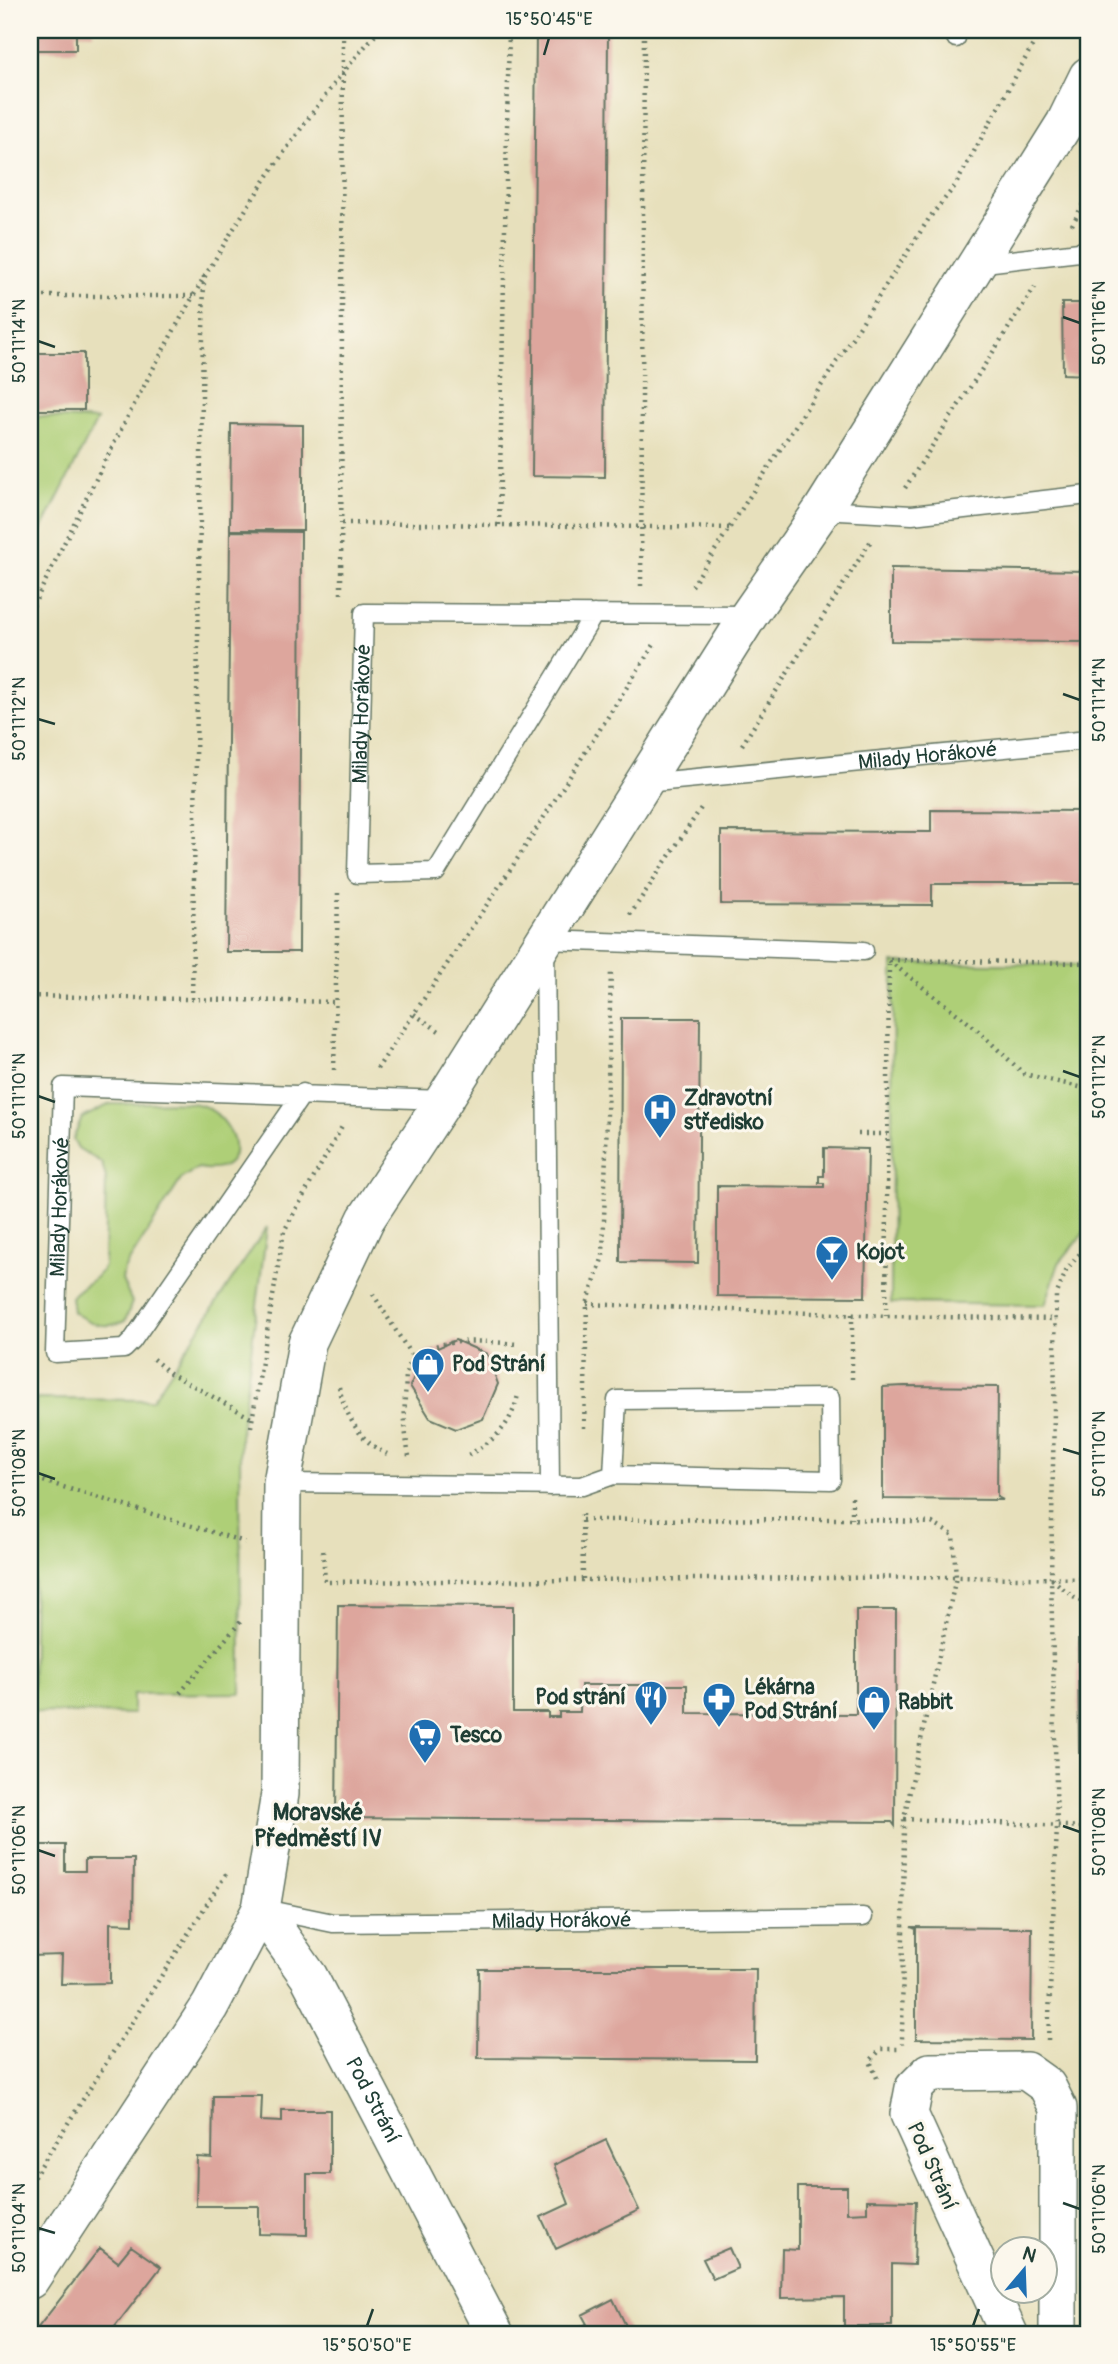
<svg xmlns="http://www.w3.org/2000/svg" width="1118" height="2364" viewBox="0 0 1118 2364" font-family="Pangolin,sans-serif">
	<rect width="100%" height="100%" fill="#fbf7ec"/>
	<filter id="ink" filterUnits="userSpaceOnUse"><feTurbulence type="fractalNoise" baseFrequency=".0143" numOctaves="2"/><feDisplacementMap in="SourceGraphic" scale="14" xChannelSelector="R" yChannelSelector="G"/><feConvolveMatrix kernelMatrix="1 2 1 2 8 2 1 2 1" color-interpolation-filters="sRGB"/></filter>
	<filter id="wash" filterUnits="userSpaceOnUse"><feTurbulence type="fractalNoise" baseFrequency=".00686" numOctaves="4" result="noise"/><feDisplacementMap in="SourceGraphic" scale="28" xChannelSelector="R" yChannelSelector="G"/><feGaussianBlur stdDeviation="1.57" result="paint"/><feColorMatrix in="noise" values="0 0 0 0 0 0 0 0 0 0 0 0 0 0 0 0 0 1.4 0 .05"/><feComposite in="paint" operator="in"/></filter>
	<g filter="url(#wash)">
		<rect width="100%" height="100%" fill="#e7e0bc"/>
		<path fill="#aecf77" stroke="#668656" stroke-width="2" d="M30,416l67,4 -67,133z
			M893,963l195,2v263l-29,35 -14,42 -154,-2z
			M110,1104c26,1 63,-5 87,0 38,8 60,75 1,64l-16,10 -58,91 -2,11 10,22 -7,19c-21,9 -34,3 -52,-9l-2,-15c10,-13 26,-15 33,-31l2,-88 -4,-15 -24,-15 -5,-9 9,-21z
			M267,1227l-27,211 1,255 -108,1v20l-101,-2 4,-313 116,1z"/>
		<g id="blocks">
			<path fill="#dda69d" d="M30,30h63v4l-17,-1v17h-46z
				M536,30h72l-3,447 -73,-1z
				M1062,303h26v72l-25,-1z
				M31,353h53v57h-54z
				M231,424l72,1v105h-73z
				M230,531l71,1 -2,420h-73z
				M891,568l197,3v71l-197,-1z
				M931,810l157,1v73h-156v21l-211,-1v-73l210,1z
				M621,1018h79l-2,245 -78,-1z
				M824,1148l44,1 -3,148 -148,-1v-110l107,1v-4h-5v-7h5z
				M455,1340l32,14 11,30 -15,35 -27,10 -26,-11 -20,-32 14,-32z
				M905,1386l93,1 -1,110 6,3 -120,-1v-112z
				M338,1605l175,1v106h35v5h11v-5h21l1,-27h106v28l169,1v-104h40l-1,216 -3,-4 -556,-4z
				M1078,1640h10v113h-9z
				M30,1845h35v26h20v-12h49l-1,65 -23,-1v60l-49,1 1,-29 -32,1z
				M911,1927l121,1 -1,112 -115,-1v-110z
				M479,1969h277l-1,91 -277,-2z
				M213,2096h49l-1,25 21,1v-12h48v64h-23v61l-48,-1v-28h-63l1,-49 15,1z
				M606,2140l33,70 -83,39 -15,-32 28,-13 -15,-39z
				M798,2187h49v26l20,-1v-12l49,1 -2,64 -22,-1v62h-48v-29l-63,1 1,-49 16,1z
				M131,2246l30,21 -47,61 8,6h-89l67,-86 18,14z
				M729,2248l9,20 -25,11 -10,-20z
				M613,2299l17,35h-63l20,-10 -5,-9z"/>
		</g>
	</g>
	<g filter="url(#ink)">
		<use href="#blocks" fill-opacity="0" stroke="#657664" stroke-width="2"/>
		<g fill="none" stroke-linecap="round" stroke-linejoin="round">
			<defs>
				<g id="lane">
					<path d="M956,38v-8"/>
					<path d="M976,264l112,-13"/>
					<path d="M822,510l90,5 176,-20"/>
					<path id="s1" d="M594,614l-158,258 -79,2 7,-261c129,0 257,1 385,2"/>
					<path id="s2" d="M645,783l443,-43"/>
					<path id="s3" d="M303,1093l-171,248 -8,8 -69,4 8,-266 381,13"/>
					<path d="M282,1483l300,3 31,-11 218,5 -1,-82 -213,2 -4,75"/>
					<path d="M550,1486l-5,-546 319,11"/>
					<path id="s4" d="M265,1909l68,14 530,-6"/>
				</g>
				<g id="street">
					<path id="s5" d="M261,1909l48,68 186,357"/>
					<path d="M30,2280l180,-274 51,-97 19,-115 2,-311 25,-140 59,-124 78,-119 305,-485 73,-105 243,-387 23,-47"/>
					<path d="M1009,2334l-100,-220 5,-26 16,-16 96,-1 21,15 11,22v226"/>
				</g>
			</defs>
			<use href="#lane" stroke="#657664" stroke-width="21"/>
			<use href="#street" stroke="#657664" stroke-width="40"/>
			<path stroke="#657664" stroke-width="4.5" stroke-dasharray="2 5" stroke-linecap="butt" d="M1072,225l16,-30
				M30,296h163
				M905,488l130,-201
				M342,523l390,5
				M499,525l10,-495
				M641,586l3,-556
				M692,586l238,-369 25,-31 86,-156
				M341,594l2,-564
				M30,612c78,-157 154,-317 255,-461 30,-42 59,-83 95,-121
				M742,745l130,-206
				M30,865l1,-255
				M630,915l73,-110
				M890,960l198,3
				M889,961l84,65 51,48 64,15
				M30,996l307,6
				M192,999l12,-724
				M414,1014l28,19
				M377,1069l137,-205 141,-221
				M334,1070l4,-177
				M858,1134h29
				M373,1294l40,64
				M587,1304l299,12 170,3
				M852,1314v66
				M886,1316l3,-351
				M153,1359l17,14 81,45
				M339,1387c7,29 20,54 48,67
				M251,1427l33,-196 59,-106
				M584,1428l3,-124 16,-48 8,-285
				M468,1455c28,-15 43,-30 50,-60
				M409,1456c-4,-21 -5,-39 -4,-60 1,-8 0,-19 2,-27 14,-36 80,-27 111,-25
				M30,1477l215,65
				M852,1497v22
				M582,1514l1,65
				M582,1520l270,-1 80,4 21,12 3,42 132,2
				M323,1551l2,31 631,-5 -52,242 -2,225
				M1052,1579l21,18 15,7
				M180,1693l62,-73
				M904,1819l184,8
				M1048,2040l9,-214 -6,-248 5,-282 11,-27 21,-25
				M877,2078l-7,-17 11,-12h19
				M30,2183l196,-309"/>
			<use href="#lane" stroke="#fff" stroke-width="18"/>
			<use href="#street" stroke="#fff" stroke-width="37"/>
		</g>
	</g>
	<path fill="none" stroke="#1f3d34" stroke-width="2.5" d="M544,55l5,-17M1063,317l17,6M38,341l17,6M1063,694l17,6M38,719l17,5M1063,1071l17,6M38,1096l17,6M1063,1449l17,5M38,1473l17,6M1063,1826l17,6M38,1850l17,6M1063,2203l17,6M38,2228l17,5M367,2326l6,-17M973,2326l6,-17"/>
	<defs>
		<symbol id="hospital-pin" viewBox="-11 -11 22 30"><path d="M0 17L-7.5 6A9.5 9.5 0 1 1 7.5 6Z" fill="#1f6fb2" stroke="#fbf7ec"/><path d="M-5-5h3v3.5h4V-5h3V5h-3V1.5h-4V5h-3Z" fill="#fff"/></symbol>
		<symbol id="bar-pin" viewBox="-11 -11 22 30"><path d="M0 17L-7.5 6A9.5 9.5 0 1 1 7.5 6Z" fill="#1f6fb2" stroke="#fbf7ec"/><path d="M-6-5H6L.8 .8V4.5H3.5V6h-7V4.5H-.8V.8Z" fill="#fff"/></symbol>
		<symbol id="shop-pin" viewBox="-11 -11 22 30"><path d="M0 17L-7.5 6A9.5 9.5 0 1 1 7.5 6Z" fill="#1f6fb2" stroke="#fbf7ec"/><path d="M-5-2.5h2.3a2.7 3.5 0 0 1 5.4 0H5L5.5 6h-11ZM-1.5-2.5h3a1.5 2.3 0 0 0-3 0Z" fill="#fff"/></symbol>
		<symbol id="restaurant-pin" viewBox="-11 -11 22 30"><path d="M0 17L-7.5 6A9.5 9.5 0 1 1 7.5 6Z" fill="#1f6fb2" stroke="#fbf7ec"/><path d="M-5-6h1v4h1v-4h1v4h1v-4h1v5L-1.5 .5V6h-2V.5L-5-1ZM5-6V6H3V1.5H1.5Q1.5-4 5-6Z" fill="#fff"/></symbol>
		<symbol id="pharmacy-pin" viewBox="-11 -11 22 30"><path d="M0 17L-7.5 6A9.5 9.5 0 1 1 7.5 6Z" fill="#1f6fb2" stroke="#fbf7ec"/><path d="M-2-6h4v4h4v4h-4v4h-4v-4h-4v-4h4Z" fill="#fff"/></symbol>
		<symbol id="supermarket-pin" viewBox="-11 -11 22 30"><path d="M0 17L-7.5 6A9.5 9.5 0 1 1 7.5 6Z" fill="#1f6fb2" stroke="#fbf7ec"/><path d="M-6-5.5h2.5l.6 2H6L4.5 2H-2.5L-4.4-4H-6ZM-1.5 3.2a1.3 1.3 0 1 0 .1 0ZM3 3.2a1.3 1.3 0 1 0 .1 0Z" fill="#fff"/></symbol>
	</defs>
	<g fill-rule="evenodd">
		<use href="#hospital-pin" x="641" y="1091" width="38" height="52"/>
		<use href="#bar-pin" x="813" y="1233" width="38" height="52"/>
		<use href="#shop-pin" x="409" y="1345" width="38" height="52"/>
		<use href="#restaurant-pin" x="632" y="1678" width="38" height="52"/>
		<use href="#pharmacy-pin" x="700" y="1680" width="38" height="52"/>
		<use href="#shop-pin" x="855" y="1683" width="38" height="52"/>
		<use href="#supermarket-pin" x="406" y="1716" width="38" height="52"/>
	</g>
	<g text-anchor="middle" dominant-baseline="central" stroke-width="6" stroke-linejoin="round" paint-order="stroke">
		<g font-size="21" fill="#1f3d34" stroke="#fbf7ec">
			<text stroke="none"><textPath href="#s1" startOffset="542">Milady Horákové</textPath></text>
			<text stroke="none"><textPath href="#s2" startOffset="284">Milady Horákové</textPath></text>
			<text stroke="none"><textPath href="#s3" startOffset="528">Milady Horákové</textPath></text>
			<text stroke="none"><textPath href="#s4" startOffset="298">Milady Horákové</textPath></text>
			<text stroke="none"><textPath href="#s5" startOffset="222">Pod Strání</textPath></text>
			<text transform="translate(932 2166) rotate(66)">Pod Strání</text>
		</g>
		<g font-size="21" font-weight="bold" fill="#1f3d34" stroke="#fbf7ec" text-anchor="start">
			<text x="684" y="1098">Zdravotní<tspan x="684" dy="24">středisko</tspan></text>
			<text x="856" y="1252">Kojot</text>
			<text x="452" y="1364">Pod Strání</text>
			<text x="744" y="1687">Lékárna<tspan x="744" dy="24">Pod Strání</tspan></text>
			<text x="626" y="1697" text-anchor="end">Pod strání</text>
			<text x="898" y="1702">Rabbit</text>
			<text x="450" y="1735">Tesco</text>
		</g>
		<g font-size="23" font-weight="bold" fill="#1f3d34" stroke="#fbf7ec">
			<text x="318" y="1812">Moravské<tspan x="318" dy="26">Předměstí IV</tspan></text>
		</g>
	</g>
	<rect width="1118" height="2364" fill="none" stroke="#fbf7ec" stroke-width="77"/>
	<g transform="translate(1024 2270) rotate(19)"><circle r="33" fill="#fbf7ec" stroke="#a3ada2" stroke-width="2"/>
	<path d="M0-5L12 26L0 18L-12 26Z" fill="#1f6fb2"/>
	<text y="-10" font-size="19" font-weight="bold" text-anchor="middle" fill="#1f3d34">N</text>
	</g>
	<rect x="38" y="38" width="1042" height="2288" fill="none" stroke="#1f3d34" stroke-width="2.5"/>
	<g font-size="18" text-anchor="middle" fill="#1f3d34">
		<text x="549" y="25">15°50'45"E</text>
		<text transform="translate(1099 323) rotate(-90)" y="6">50°11'16"N</text>
		<text transform="translate(19 341) rotate(-90)" y="6">50°11'14"N</text>
		<text transform="translate(1099 700) rotate(-90)" y="6">50°11'14"N</text>
		<text transform="translate(19 719) rotate(-90)" y="6">50°11'12"N</text>
		<text transform="translate(1099 1077) rotate(-90)" y="6">50°11'12"N</text>
		<text transform="translate(19 1096) rotate(-90)" y="6">50°11'10"N</text>
		<text transform="translate(1099 1454) rotate(-90)" y="6">50°11'10"N</text>
		<text transform="translate(19 1473) rotate(-90)" y="6">50°11'08"N</text>
		<text transform="translate(1099 1832) rotate(-90)" y="6">50°11'08"N</text>
		<text transform="translate(19 1850) rotate(-90)" y="6">50°11'06"N</text>
		<text transform="translate(1099 2209) rotate(-90)" y="6">50°11'06"N</text>
		<text transform="translate(19 2228) rotate(-90)" y="6">50°11'04"N</text>
		<text x="367" y="2351">15°50'50"E</text>
		<text x="973" y="2351">15°50'55"E</text>
	</g>
</svg>
